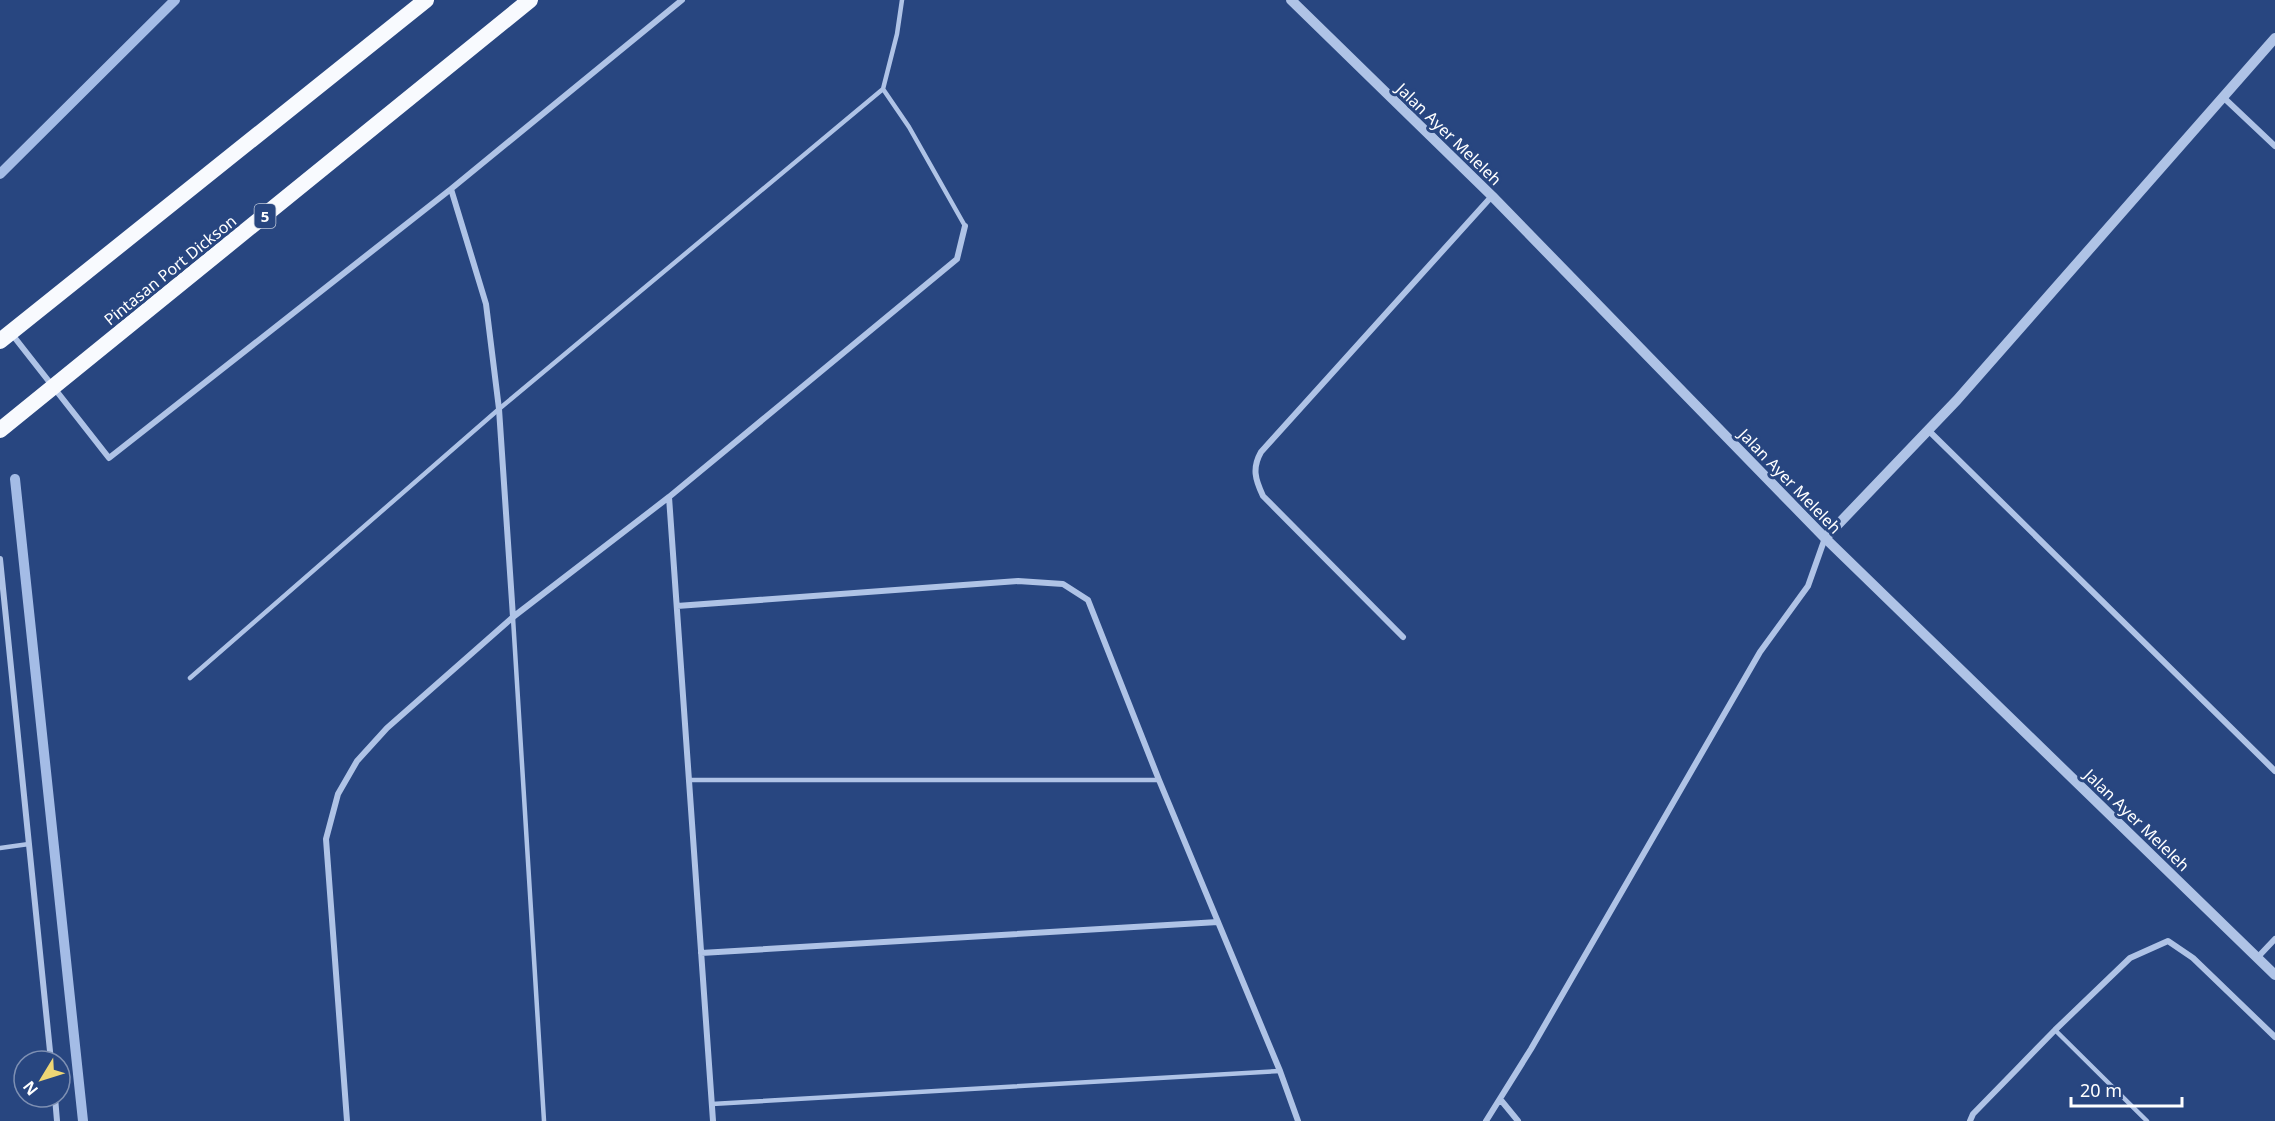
<svg xmlns="http://www.w3.org/2000/svg" width="2275" height="1121" viewBox="0 0 2275 1121" font-family="'Noto Sans',sans-serif">
	<rect width="100%" height="100%" fill="#284680"/>
	<g fill="none" stroke-linecap="round" stroke-linejoin="round">
		<path stroke="#a4bce6" stroke-width="10" d="M0,174l175,-174
			M15,479l68,642"/>
		<path stroke="#afc3e6" stroke-width="4.5" d="M902,0l-5,34 -14,55 26,38 56,99
			M513,618l31,503
			M190,678l309,-269 384,-320
			M689,780h470
			M0,848l29,-4
			M2055,1030l92,91
			M712,1104l568,-33"/>
		<path stroke="#afc3e6" stroke-width="6" d="M2223,97l52,49
			M451,189l35,115 13,105 14,208
			M11,333l98,125 342,-269 231,-189
			M1928,430l347,341
			M669,497l44,624
			M0,559l51,502
			M677,606l341,-25 45,3 25,16 71,180 121,291 18,50
			M1403,637l-140,-141c-8,-17 -11,-28 -2,-44l231,-256
			M701,953l517,-31
			M2257,958l18,-19
			M55,1097l2,24
			M1500,1099l18,22
			M347,1121l-21,-282 12,-45 19,-33 30,-33 126,-111 156,-120 288,-238 8,-33
			M1486,1121l45,-72 229,-397 48,-66 17,-48
			M1970,1121l3,-7 82,-84 75,-72 38,-17 25,17 82,79"/>
		<path stroke="#afc3e6" stroke-width="10" d="M1291,0l201,196 333,342 450,437
			M1825,538l132,-138 318,-362"/>
		<path stroke="#f8fafe" stroke-width="16" d="M0,341l426,-341
			M0,430l530,-430"/>
	</g>
	<g text-anchor="middle" dominant-baseline="central" stroke-width="6" stroke-linejoin="round" paint-order="stroke">
		<rect fill="#284680" stroke="#bec8d9" stroke-width="1.5" x="254.5" y="204" width="21" height="24" rx="4.5"/>
		<g font-size="15" font-weight="bold" fill="#fff">
			<text x="265" y="216">5</text>
		</g>
		<g font-size="16" fill="#fff" stroke="#284680">
			<text transform="translate(1449 134) rotate(44)">Jalan Ayer Meleleh</text>
			<text transform="translate(170 270) rotate(-39)">Pintasan Port Dickson</text>
			<text transform="translate(1790 481) rotate(46)">Jalan Ayer Meleleh</text>
			<text transform="translate(2137 820) rotate(44)">Jalan Ayer Meleleh</text>
		</g>
	</g>
	<g transform="translate(42 1079) rotate(232)"><circle r="28" fill="#284680" stroke="#7e90b3" stroke-width="1.5"/>
	<path d="M0-4.5L10 22L0 15L-10 22Z" fill="#eed675"/>
	<text y="-9" font-size="16" font-weight="bold" text-anchor="middle" fill="#ffffff">N</text>
	</g>
	<path d="M2071 1097v9h111v-9" fill="none" stroke="#ffffff" stroke-width="3"/>
	<text x="2080" y="1097" font-size="18" fill="#ffffff" stroke="#284680" stroke-width="4.5" paint-order="stroke">20 m</text>
</svg>
